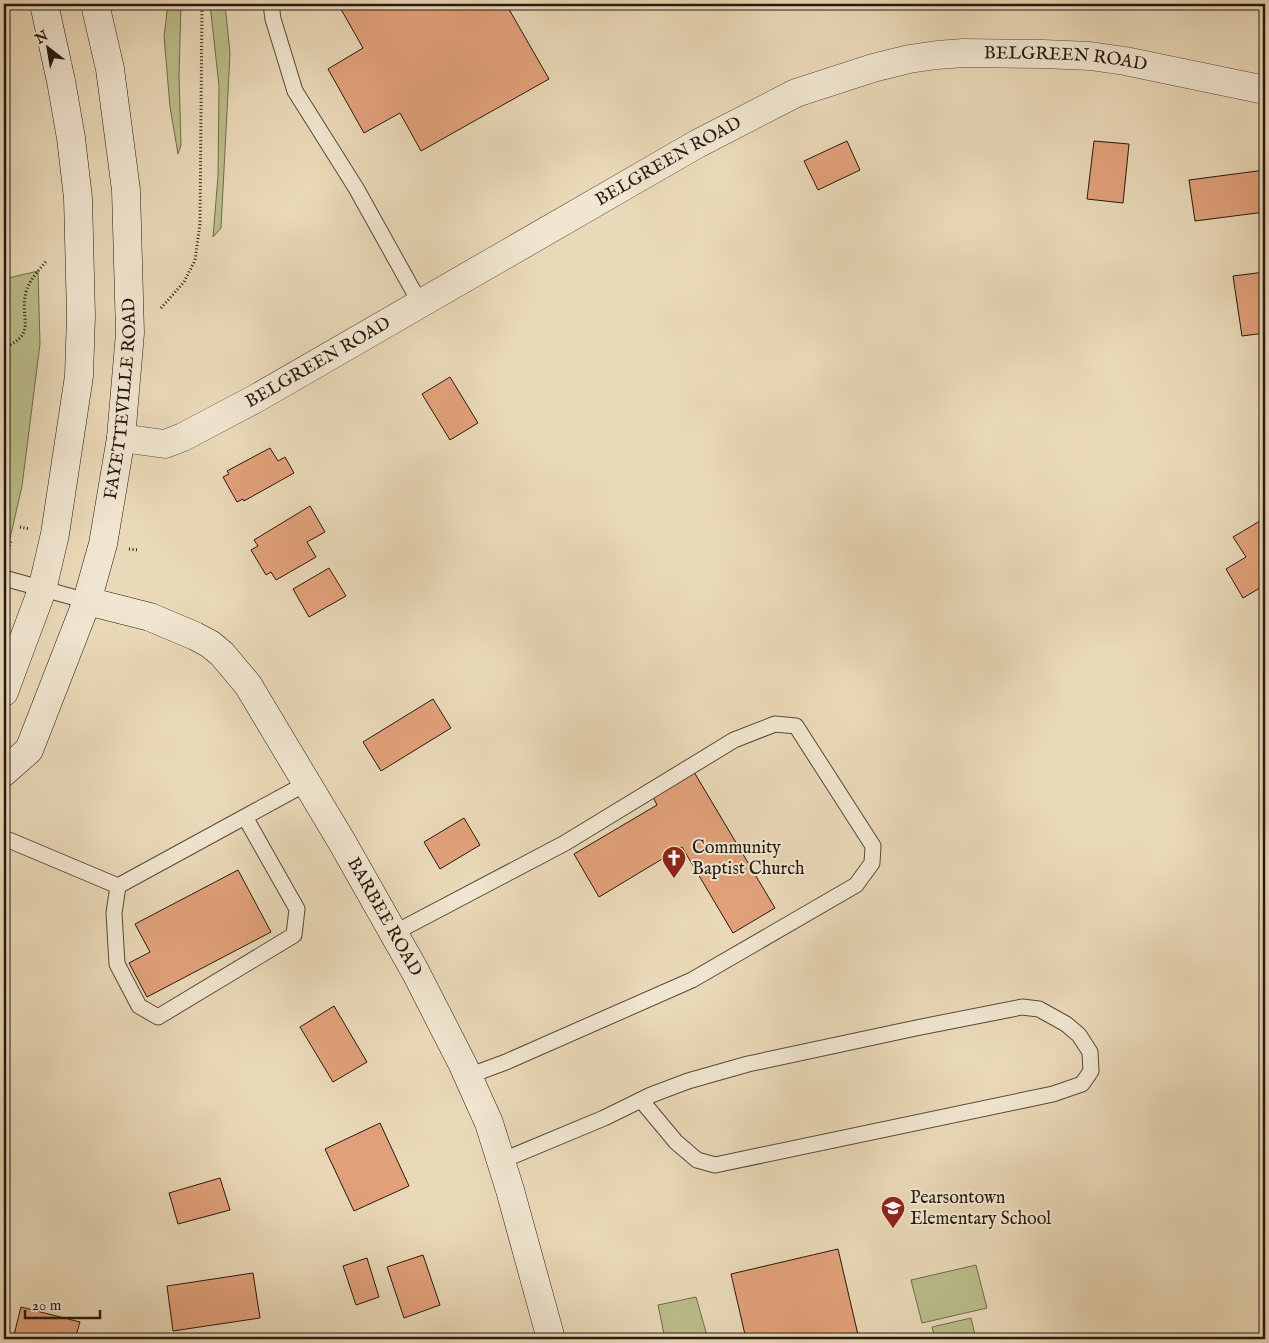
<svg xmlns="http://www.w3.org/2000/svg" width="1269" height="1343" viewBox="0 0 1269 1343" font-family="'IM FELL English',serif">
	<rect width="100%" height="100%" fill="#ead9b8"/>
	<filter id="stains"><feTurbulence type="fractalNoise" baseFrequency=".004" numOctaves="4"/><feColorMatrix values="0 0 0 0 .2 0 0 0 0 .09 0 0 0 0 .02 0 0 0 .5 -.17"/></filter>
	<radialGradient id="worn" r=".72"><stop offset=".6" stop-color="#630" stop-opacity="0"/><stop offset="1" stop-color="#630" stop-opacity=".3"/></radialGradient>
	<path fill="#bbbe8c" stroke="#706c4e" d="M168,4h13l-2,72 2,69 -3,9 -8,-47 -6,-71z
		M210,4h15l5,49 -9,175 -8,9 5,-61 1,-90z
		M38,271l2,73 -18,142 -18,79v-286z
		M976,1265l11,43 -65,15 -11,-43z
		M696,1297l12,42h-43l-7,-34z
		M971,1318l5,21h-41l-3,-12z"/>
	<path fill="#e2a17b" stroke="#25190f" d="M338,4h168l43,75 -128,72 -21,-38 -36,20 -36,-64 35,-21z
		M847,141l13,29 -42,20 -14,-29z
		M1094,141l35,3 -6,59 -36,-4z
		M1265,170v42l-70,9 -6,-41z
		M1265,272v61l-23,3 -9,-60z
		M450,377l28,46 -28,17 -28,-46z
		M270,448l8,13 7,-4 9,16 -50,28 -1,-2 -6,3 -14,-25 6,-3 -2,-3z
		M310,506l15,26 -18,10 9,15 -40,23 -5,-8 -5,3 -15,-25 7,-4 -4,-6z
		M1265,518v67l-22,13 -17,-29 20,-12 -13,-20z
		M329,568l17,28 -37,21 -16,-28z
		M433,699l18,29 -70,43 -18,-29z
		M694,772l81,136 -42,25 -51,-86 -83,50 -25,-43 83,-49 -4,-8z
		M464,818l16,27 -40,24 -16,-27z
		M238,870l33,62 -124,65 -18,-34 21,-11 -15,-28z
		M334,1006l33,56 -34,20 -33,-55z
		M4,1105l6,8 -6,5z
		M380,1123l29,63 -55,25 -29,-62z
		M220,1178l10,32 -52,14 -9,-31z
		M838,1249l21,90h-113l-15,-65z
		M423,1255l17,50 -36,13 -17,-51z
		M367,1258l12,39 -23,8 -13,-39z
		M253,1273l7,45 -87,13 -6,-45z
		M21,1307l59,15 -5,17h-62z"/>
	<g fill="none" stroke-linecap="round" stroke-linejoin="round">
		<defs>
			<path id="lane" d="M271,4l2,15 22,72 61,97 64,115
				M4,578l83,23
				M4,838l114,48 189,-103
				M118,886l-4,27 3,51 22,42 19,11 136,-82 3,-26 -52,-92
				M394,933l171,-90 169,-103 41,-16 21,2 77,120 -1,17 -16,22 -164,95 -186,82 -38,14
				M501,1161l103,-43 47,-23 37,-14 60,-17 168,-36 106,-21 17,2 27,15 13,11 11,17 1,19 -9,13 -29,10 -338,71 -18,-5 -21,-18 -35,-42"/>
			<g id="street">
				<path id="s1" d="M121,438l44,6 18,-7 72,-38 442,-255 99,-51 77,-25 36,-9 28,-4 27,-2 79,1 47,2 35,5 140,29"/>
			</g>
			<g id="secondary">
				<path id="s2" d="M87,601l63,16 45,19 15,8 12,10 26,31 94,157 73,129 48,94 26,58 21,67 41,149"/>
				<path d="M4,692l38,-102 13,-56 24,-158 2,-60 -3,-118 -7,-60 -10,-57 -17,-77"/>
				<path id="s3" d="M4,772l25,-22 58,-149 16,-57 18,-106 9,-105 -4,-143 -16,-121 -15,-65"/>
			</g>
		</defs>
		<use href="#lane" stroke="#564939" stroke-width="17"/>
		<use href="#street" stroke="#564939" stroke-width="29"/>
		<use href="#secondary" stroke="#25190f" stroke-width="29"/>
		<path stroke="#25190f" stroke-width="3" stroke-dasharray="1 2.5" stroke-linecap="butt" d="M161,308l23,-26 11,-22 5,-36 2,-220
			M4,348c36,-16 13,-30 23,-59 3,-10 14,-21 20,-29
			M20,527l10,2
			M129,549l9,1
			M5,559l6,-18"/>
		<use href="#lane" stroke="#f1e6d1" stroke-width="15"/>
		<use href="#street" stroke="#f1e6d1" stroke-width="28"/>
		<use href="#secondary" stroke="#f1e6d1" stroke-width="28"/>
	</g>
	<defs>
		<symbol id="church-pin" viewBox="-11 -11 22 30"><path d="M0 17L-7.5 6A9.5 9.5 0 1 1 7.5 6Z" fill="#8f2418" stroke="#f1e6d1"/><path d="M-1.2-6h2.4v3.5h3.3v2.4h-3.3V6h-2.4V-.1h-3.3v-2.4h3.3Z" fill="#fff"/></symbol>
		<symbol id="school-pin" viewBox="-11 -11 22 30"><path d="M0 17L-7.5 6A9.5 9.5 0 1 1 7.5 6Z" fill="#8f2418" stroke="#f1e6d1"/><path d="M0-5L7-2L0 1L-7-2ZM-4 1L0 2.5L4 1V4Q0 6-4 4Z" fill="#fff"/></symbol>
	</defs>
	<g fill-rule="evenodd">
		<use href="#church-pin" x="660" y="844" width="28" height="38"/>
		<use href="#school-pin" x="879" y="1194" width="28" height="38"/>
	</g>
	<g text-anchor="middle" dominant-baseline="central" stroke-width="4" stroke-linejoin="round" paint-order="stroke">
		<g font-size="18" fill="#25190f" stroke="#f1e6d1">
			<text stroke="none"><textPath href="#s1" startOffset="1042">BELGREEN ROAD</textPath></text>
			<text stroke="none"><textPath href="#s1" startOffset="622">BELGREEN ROAD</textPath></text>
			<text stroke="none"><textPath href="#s1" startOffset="218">BELGREEN ROAD</textPath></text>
			<text stroke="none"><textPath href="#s3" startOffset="399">FAYETTEVILLE ROAD</textPath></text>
			<text stroke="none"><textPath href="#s2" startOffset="456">BARBEE ROAD</textPath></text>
		</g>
		<g font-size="18" fill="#25190f" stroke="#f1e6d1" text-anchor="start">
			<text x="692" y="848">Community<tspan x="692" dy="21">Baptist Church</tspan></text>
			<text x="910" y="1198">Pearsontown<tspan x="910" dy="21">Elementary School</tspan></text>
		</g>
	</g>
	<rect width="1269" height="1343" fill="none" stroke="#ead9b8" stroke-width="20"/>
	<rect x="5" y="5" width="1259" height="1333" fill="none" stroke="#25190f" stroke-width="2.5"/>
	<rect x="10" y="10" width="1249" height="1323" fill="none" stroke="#25190f"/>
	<g transform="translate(48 48) rotate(329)" stroke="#f1e6d1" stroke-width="4" paint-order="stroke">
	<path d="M0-4L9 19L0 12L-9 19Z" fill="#25190f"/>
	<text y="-8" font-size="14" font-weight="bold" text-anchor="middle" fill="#25190f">N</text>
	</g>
	<path d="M25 1310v8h75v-8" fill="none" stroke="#25190f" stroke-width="2.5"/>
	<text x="32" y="1310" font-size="15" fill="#25190f" stroke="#f1e6d1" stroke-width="4" paint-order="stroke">20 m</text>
	<rect width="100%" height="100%" filter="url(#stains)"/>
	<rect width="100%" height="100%" fill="url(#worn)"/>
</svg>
